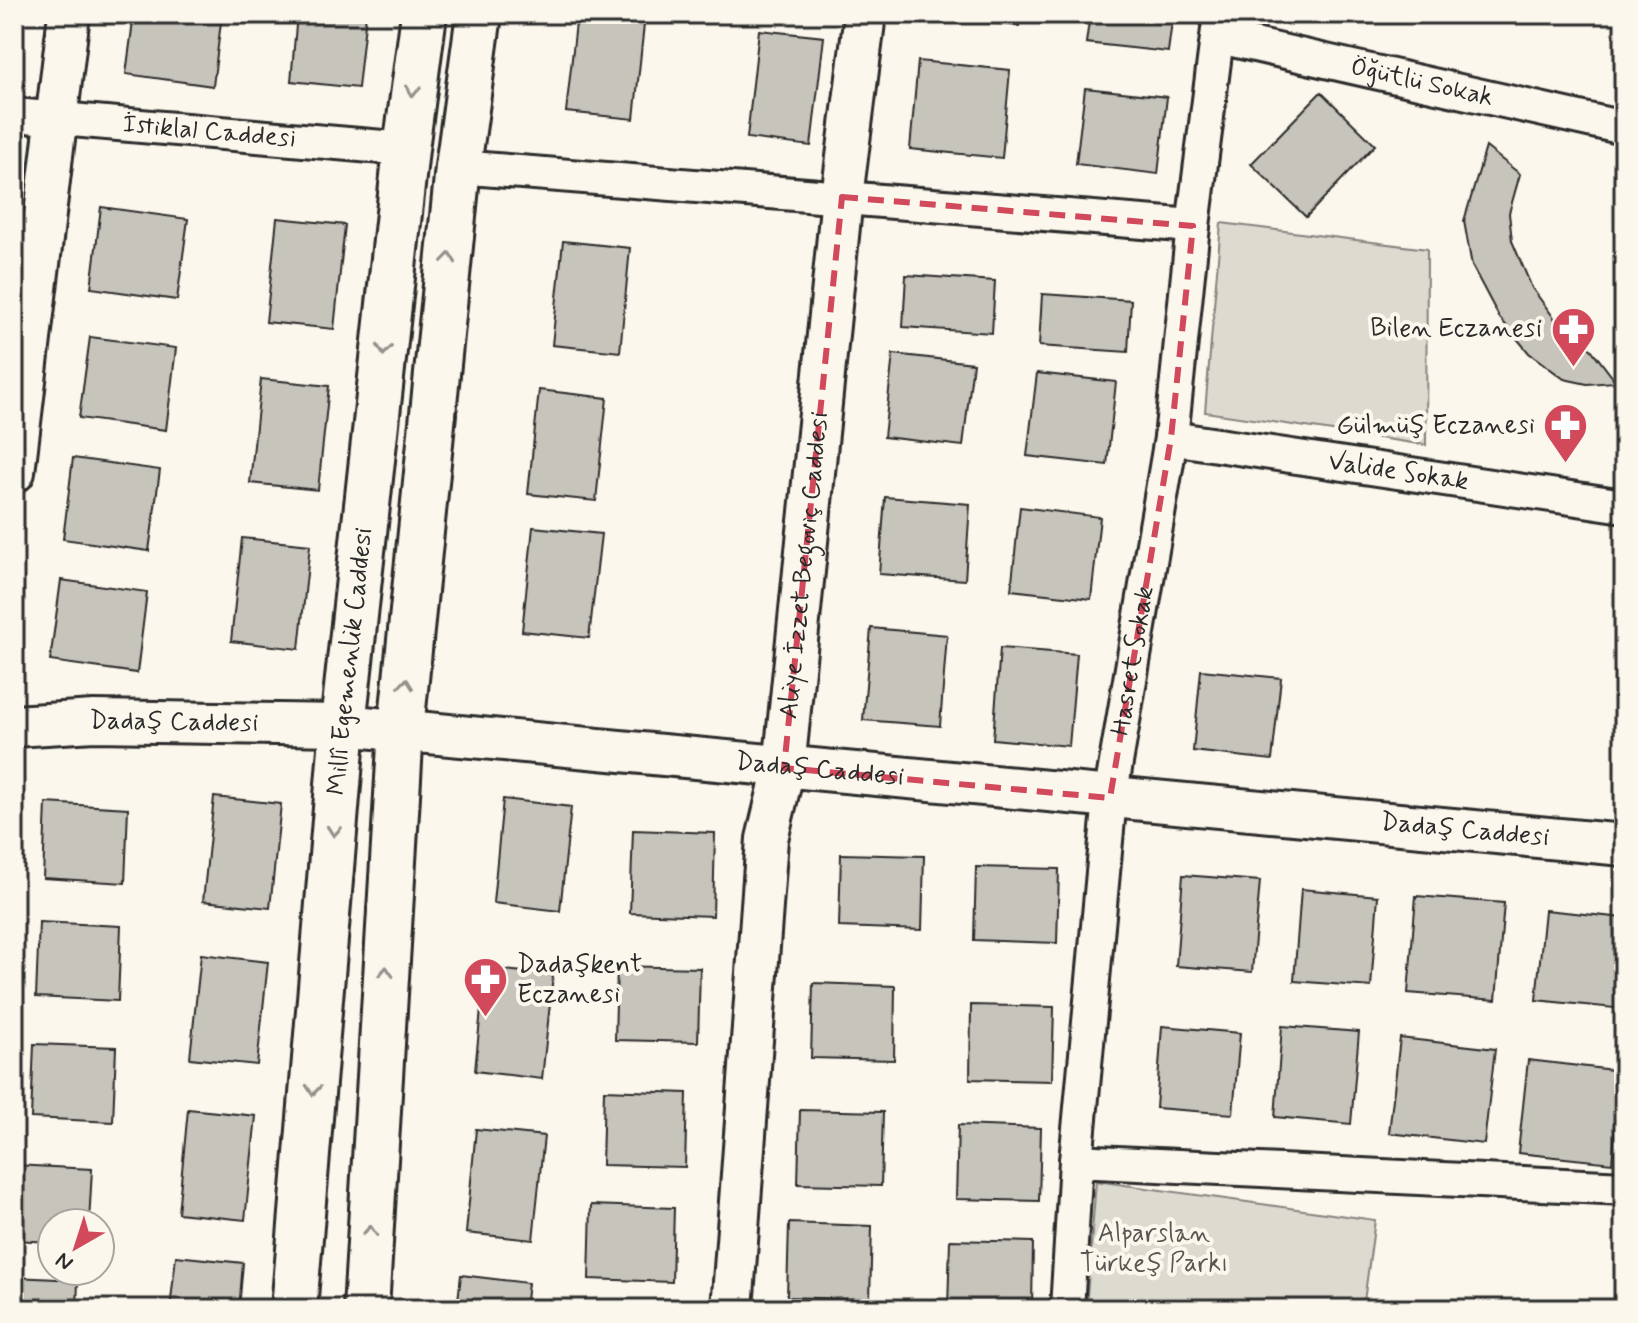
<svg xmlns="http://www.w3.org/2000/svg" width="1638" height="1323" viewBox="0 0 1638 1323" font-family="Mynerve,sans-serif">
	<rect width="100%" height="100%" fill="#fbf7ec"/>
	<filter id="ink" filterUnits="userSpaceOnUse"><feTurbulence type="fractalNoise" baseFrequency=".0125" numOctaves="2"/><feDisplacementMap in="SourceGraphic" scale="16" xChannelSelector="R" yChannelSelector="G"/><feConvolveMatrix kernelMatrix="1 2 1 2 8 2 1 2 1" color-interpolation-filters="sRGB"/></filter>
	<g filter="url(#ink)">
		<path fill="#dddad0" stroke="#84827e" stroke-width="2" d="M1221,223l206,26 -1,196 -221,-33z
			M1096,1181l279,39 -12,89h-277z"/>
		<path fill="#c7c4bc" stroke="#2b2b2b" stroke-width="2" d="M14,14h5l-5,41z
			M134,14h88l-9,72 -87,-12z
			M297,14h69l-8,74 -67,-7z
			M577,14l68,1 -11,104 -68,-7z
			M928,14h92l-1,12 -91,-9z
			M1090,14h83l-5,38 -82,-9z
			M759,30l65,7 -13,109 -64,-8z
			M918,61l92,9 -8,88 -92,-9z
			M1085,88l82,9 -9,77 -82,-10z
			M1321,92l54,53 -69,72 -55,-53z
			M1486,147l34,27 -11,39 3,28 20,47 34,46 25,15 25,33 -29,2 -23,-5 -35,-26 -30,-36 -27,-51 -8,-45z
			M101,207l87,12 -11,81 -86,-12z
			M277,218l68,7 -11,104 -68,-7z
			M563,241l67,7 -10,104 -68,-7z
			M906,275l89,6 -3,52 -89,-6z
			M1042,294l89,6 -3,52 -89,-6z
			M90,337l86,11 -10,82 -87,-12z
			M893,354l80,9 -10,83 -79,-9z
			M1037,373l79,9 -9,83 -80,-9z
			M261,379l68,7 -11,104 -68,-7z
			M539,390l68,8 -11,103 -68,-7z
			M73,458l87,12 -11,81 -86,-12z
			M885,497l85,7 -5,76 -86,-6z
			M1020,507l80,10 -9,82 -80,-9z
			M533,527l68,7 -12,104 -67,-7z
			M242,538l68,7 -11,104 -68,-8z
			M61,580l86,12 -10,81 -87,-12z
			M871,628l76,7 -7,91 -77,-6z
			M1000,648l77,6 -8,92 -76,-7z
			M1201,670l80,8 -9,82 -79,-9z
			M214,797l67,7 -11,104 -67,-7z
			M503,799l68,8 -11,104 -67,-8z
			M46,803l82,5 -3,75 -82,-5z
			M633,830l82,3 -2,83 -83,-3z
			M841,854l83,2 -2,74 -83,-3z
			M976,867l83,2 -2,74 -83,-3z
			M1183,875l77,6 -8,91 -76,-6z
			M1301,889l77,7 -7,91 -77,-6z
			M1416,896l88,7 -8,97 -88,-7z
			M1545,910l79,8v91l-88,-9z
			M39,922l82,4 -3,75 -82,-4z
			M201,954l67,8 -11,103 -67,-7z
			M617,966l83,2 -2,74 -83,-2z
			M485,968l68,7 -11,104 -67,-8z
			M813,983l82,3 -1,74 -83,-2z
			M971,1005l83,2 -2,74 -82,-2z
			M1162,1026l78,7 -7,81 -77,-6z
			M1282,1026l77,6 -8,92 -76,-7z
			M1400,1038l95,11 -11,95 -95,-11z
			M34,1044l82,3 -3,75 -82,-4z
			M1528,1060l93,11 -9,92 -94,-10z
			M604,1090l83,3 -2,74 -83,-2z
			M188,1109l68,7 -11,104 -67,-7z
			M800,1110l83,2 -2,74 -83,-2z
			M958,1125l83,3 -2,73 -83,-2z
			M476,1129l68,7 -11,104 -67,-7z
			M14,1165l78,4 -3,54h-37v19l-38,-2z
			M591,1205l83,3 -2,74 -83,-3z
			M789,1223l83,3 -2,74 -83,-3z
			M950,1240l83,2 -1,67h-84z
			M176,1256l67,7 -4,46h-69z
			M461,1275l67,8 -3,26h-68z
			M14,1277l64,3 -1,29h-63z"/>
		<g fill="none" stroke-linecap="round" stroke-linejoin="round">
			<defs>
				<g id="minor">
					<path id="s1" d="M1219,37l405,91"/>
					<path id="s2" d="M14,115l392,34"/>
					<path d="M458,167l735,59"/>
					<path id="s3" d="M1171,438l453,68"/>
					<path d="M1076,1161l548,27"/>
					<path id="s4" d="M1067,1309l9,-148 34,-363 61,-360 22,-212 27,-212"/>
				</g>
				<g id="tertiary">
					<path d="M14,472l55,-458"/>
					<path id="s5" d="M14,726l80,-5 249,4 1281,120"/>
					<path id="s6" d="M732,1309l35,-470 17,-71 58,-571 23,-183"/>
				</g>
				<g id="primary">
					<path id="s7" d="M294,1309l49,-584 63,-576 18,-135"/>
					<path d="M366,1309l35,-580 57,-562 21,-153"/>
				</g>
			</defs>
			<use href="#minor" stroke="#2b2b2b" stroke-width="38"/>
			<use href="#tertiary" stroke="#2b2b2b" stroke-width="46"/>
			<use href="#primary" stroke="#2b2b2b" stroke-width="50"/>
			<use href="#minor" stroke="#fbf7ec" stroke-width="32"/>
			<use href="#tertiary" stroke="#fbf7ec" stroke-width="40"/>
			<use href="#primary" stroke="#fbf7ec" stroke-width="44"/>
		</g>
		<defs><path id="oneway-chevron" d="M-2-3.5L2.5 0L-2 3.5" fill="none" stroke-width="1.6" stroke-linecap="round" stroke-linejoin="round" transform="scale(2)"/></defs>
		<g stroke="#93918c">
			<use href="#oneway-chevron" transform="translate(413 91) rotate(97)"/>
			<use href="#oneway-chevron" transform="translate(449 258) rotate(-84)"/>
			<use href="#oneway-chevron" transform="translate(384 350) rotate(96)"/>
			<use href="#oneway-chevron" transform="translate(406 684) rotate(-84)"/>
			<use href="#oneway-chevron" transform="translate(334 831) rotate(95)"/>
			<use href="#oneway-chevron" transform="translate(386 972) rotate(-87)"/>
			<use href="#oneway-chevron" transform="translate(313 1090) rotate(95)"/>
			<use href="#oneway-chevron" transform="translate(370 1231) rotate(-87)"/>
		</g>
	</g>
	<path fill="none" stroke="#d1495b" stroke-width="6" stroke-dasharray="16 10" stroke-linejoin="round" d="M842,197l351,29 -22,212 -61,360 -326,-30z"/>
	<defs>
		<symbol id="pharmacy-pin" viewBox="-11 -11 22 30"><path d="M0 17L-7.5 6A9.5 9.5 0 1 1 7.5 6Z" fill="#d1495b" stroke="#fbf7ec"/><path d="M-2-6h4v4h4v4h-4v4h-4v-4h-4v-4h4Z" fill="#fff"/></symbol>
	</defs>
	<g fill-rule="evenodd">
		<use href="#pharmacy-pin" x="1548" y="304" width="51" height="69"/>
		<use href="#pharmacy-pin" x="1540" y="400" width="51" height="69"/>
		<use href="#pharmacy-pin" x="460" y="954" width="51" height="69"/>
	</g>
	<g text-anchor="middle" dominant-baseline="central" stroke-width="8" stroke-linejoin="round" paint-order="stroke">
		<g font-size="26" fill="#2b2b2b" stroke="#fbf7ec">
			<text stroke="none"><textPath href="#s1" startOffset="208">Öğütlü Sokak</textPath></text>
			<text stroke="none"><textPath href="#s2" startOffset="196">İstiklal Caddesi</textPath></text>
			<text stroke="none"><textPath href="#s3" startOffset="230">Valide Sokak</textPath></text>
			<text stroke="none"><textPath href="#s6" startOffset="748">Aliye İzzet Begoviç Caddesi</textPath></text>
			<text stroke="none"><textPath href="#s4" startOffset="652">Hasret Sokak</textPath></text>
			<text stroke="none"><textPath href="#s7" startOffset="650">Millî Egemenlik Caddesi</textPath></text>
			<text stroke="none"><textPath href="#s5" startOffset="160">Dadaş Caddesi</textPath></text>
			<text stroke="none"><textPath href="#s5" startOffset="808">Dadaş Caddesi</textPath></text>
			<text stroke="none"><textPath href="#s5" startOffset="1456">Dadaş Caddesi</textPath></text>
		</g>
		<g font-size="26" fill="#2b2b2b" stroke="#fbf7ec" text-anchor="end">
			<text x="1542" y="329">Bilen Eczanesi</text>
			<text x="1535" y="426">Gülmüş Eczanesi</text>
			<text x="517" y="965" text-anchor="start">Dadaşkent<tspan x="517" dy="30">Eczanesi</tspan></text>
		</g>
		<g font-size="26" fill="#585754" stroke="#fbf7ec">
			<text x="1154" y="1234">Alparslan<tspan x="1154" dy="30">Türkeş Parkı</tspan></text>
		</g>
	</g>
	<rect width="1638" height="1323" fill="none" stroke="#fbf7ec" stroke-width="48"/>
	<rect x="24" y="24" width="1590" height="1275" fill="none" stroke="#2b2b2b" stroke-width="3" filter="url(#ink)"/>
	<g transform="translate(76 1247) rotate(219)"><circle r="38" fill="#fbf7ec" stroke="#a8a59f" stroke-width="2"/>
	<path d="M0-6L14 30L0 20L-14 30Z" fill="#d1495b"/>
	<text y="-12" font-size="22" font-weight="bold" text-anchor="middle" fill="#2b2b2b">N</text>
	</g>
</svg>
